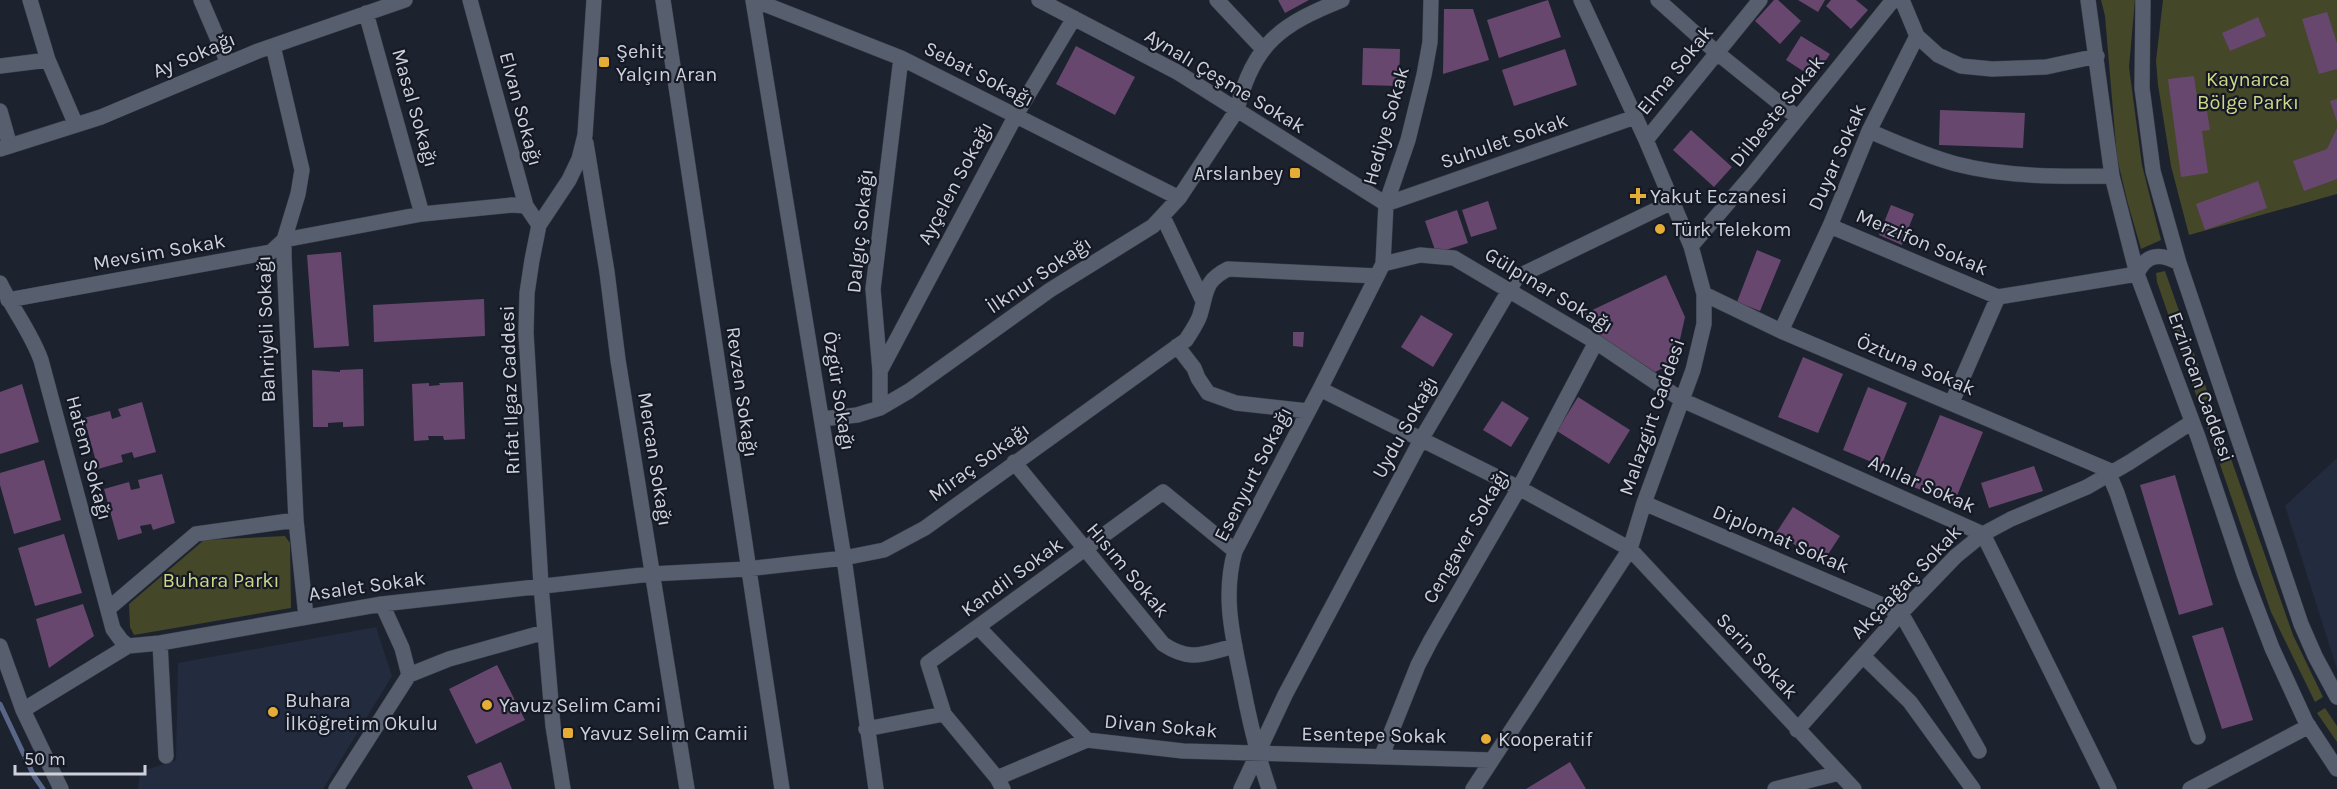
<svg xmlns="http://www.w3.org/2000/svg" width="2337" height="789" viewBox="0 0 2337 789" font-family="Karla,sans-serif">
	<rect width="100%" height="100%" fill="#1d222f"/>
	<path fill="#232b3e" d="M2337,458v211l-52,-163z
		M376,627l16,49 -69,113h-185l2,-17 36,-12 2,-97z"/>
	<path fill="#444728" d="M2101,0h34l-6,67 13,98 19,75 -20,9 -13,-45 -11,-46 -12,-142z
		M2163,0h174v194l-148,41 -18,-69 -13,-81 -2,-24z
		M2165,271l128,364 30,62 -8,5 -44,-90 -114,-330 -1,-9z
		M285,536l5,7 1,65 -157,27 -4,-8 -1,-23 75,-64z
		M2325,708l12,18v16l-20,-29z"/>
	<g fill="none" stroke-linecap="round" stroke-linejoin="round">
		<path stroke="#586787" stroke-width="5" d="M0,704l34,72 9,13"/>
	</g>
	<path fill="#68476f" d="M1278,0h31l-24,13z
		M1548,0l13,37 -62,21 -12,-38z
		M1774,0h4l23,21 -21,23 -25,-23z
		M1798,0h27l-7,12z
		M1831,0h25l12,10 -17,19 -25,-23z
		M1444,9h29l16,51 -46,14z
		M2327,12l10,31v26l-18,5 -17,-55z
		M2258,17l8,19 -36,15 -8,-18z
		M1801,36l29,18 -16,24 -28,-18z
		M1076,46l59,31 -20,38 -59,-31z
		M1363,48l37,1 -1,37 -37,-1z
		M1565,49l12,36 -63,21 -12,-36z
		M2194,76l5,36 8,-1 3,19 -8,1 6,42 -27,4 -13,-98z
		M2337,99v23l-7,-21z
		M1940,110l85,3 -2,35 -84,-3z
		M2337,128v51l-33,12 -11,-30 34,-12z
		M1691,130l41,37 -18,20 -41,-37z
		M2258,181l9,27 -62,22 -9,-26z
		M1488,201l9,28 -26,8 -9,-27z
		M1891,205l23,9 -12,31 -23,-10z
		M1457,210l11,33 -32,10 -11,-32z
		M1757,250l24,10 -21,51 -23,-9z
		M341,252l8,94 -35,2 -7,-93z
		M1666,275l19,42 -10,45 -20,10 -60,-38 -11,-20z
		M484,299l1,37 -111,6 -1,-37z
		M1421,315l32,19 -20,33 -32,-20z
		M1293,332h11l-1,15 -10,-1z
		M1803,357l40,17 -25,59 -40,-16z
		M363,369l1,57 -21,1v-5l-15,1v4h-15l-1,-57 28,2v-2z
		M463,382l2,57 -21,1 -1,-4h-15l1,4 -15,1 -2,-57 17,-1v3l11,-1 -1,-2z
		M22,384l17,58 -39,12v-62z
		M1868,387l39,16 -26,63 -38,-16z
		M1578,397l52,33 -21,34 -52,-33z
		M1502,401l27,17 -18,29 -28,-17z
		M142,402l14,50 -22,6 -2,-6 -11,3 2,7 -25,7 -14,-51 26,-7 2,8 9,-3 -3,-7z
		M1940,415l43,17 -29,71 -43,-17z
		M44,460l17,60 -47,14 -14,-49v-12z
		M2034,466l9,25 -54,17 -8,-25z
		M162,474l13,49 -22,7 -2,-6 -11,2 2,7 -24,7 -14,-51 25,-7 2,8 9,-2 -2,-8z
		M2175,475l38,130 -34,10 -39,-130z
		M1793,507l47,29 -17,26 -47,-29z
		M64,534l18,59 -47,13 -17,-58z
		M83,604l11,32 -45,32 -13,-49z
		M2223,627l30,93 -31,9 -30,-93z
		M497,665l28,55 -49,24 -27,-55z
		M501,762l11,27h-39l-6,-13z
		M1570,762l16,27h-60z"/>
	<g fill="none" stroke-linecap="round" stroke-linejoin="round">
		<defs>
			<path id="minor" d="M30,0l18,60 28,65
				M201,0l27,63
				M470,0l56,206 13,19
				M663,0l119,789
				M753,0l91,558 32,231
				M754,0l147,58 278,140
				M1039,0l138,72 209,132
				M1217,0l46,49
				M1658,0l58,52 82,66
				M2088,0l24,176 25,98 61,163 47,140 27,71 34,74 31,47
				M2143,0l-1,88 11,83 26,92 122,361 14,32 22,41
				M366,13l56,201
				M1917,36l21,19 23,11 31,3 54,-2 51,-11
				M273,46l29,124 -4,24 -14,46v17l12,263 10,97
				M0,66l48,-6
				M0,111l10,35
				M1869,131c28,12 57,25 87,33 51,13 103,13 156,12
				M1646,140l114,-140
				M586,143l21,129 11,88 69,429
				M0,149l101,-32 157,-66 147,-51
				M1386,204l249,-87
				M1163,217l40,84
				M1830,226l168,71
				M1691,246l61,-71 141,-175
				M1383,264l37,-9 34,3 142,84 86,58 301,134 126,255
				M0,283c13,27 31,49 41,77l72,269 8,11 7,6
				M1704,294l77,37 332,141
				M8,300l263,-48 13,-12 138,-26 90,-9 14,1
				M1781,331l49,-105 39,-95 48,-95 -15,-36
				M1177,346l17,22 4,10 10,15 28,10 72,8
				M880,371l136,-256 58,-97
				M1320,389l199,99 111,61 224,240
				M1952,402l46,-105 139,-23c9,-21 24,-21 42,-11
				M880,408v-37l-7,-82 28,-231
				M822,419l35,-4 23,-7 29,-17 141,-101 103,-64 26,-28 58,-88c16,-67 45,-86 105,-110
				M1014,462l149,182c28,19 42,9 72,2
				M2109,474l8,19 81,244
				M1644,503l257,110 78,138
				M108,609l88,-75 100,-14
				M978,627l109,113
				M160,643l6,113
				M0,646l23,64 38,79
				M1863,656l47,46 63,87
				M409,675l40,-16 96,-27
				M23,710l105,-64 32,-3 222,-39 269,-30 96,-5 97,-11 40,-8 41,-22 261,-188c5,-8 11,-16 14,-25 7,-23 4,-34 28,-46l149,7
				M866,729l78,-15
				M1797,730l104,-117 55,-57 27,-22 28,-15 76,-32 43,-25 62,-40
				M1382,755l36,-90 13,-25 88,-152 77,-146
				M997,778l90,-38 96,11 308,9
				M336,789l73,-114 -7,-27 -20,-44
				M563,789l-10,-63 -12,-141 -15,-252 1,-40 5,-33 7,-35 30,-45 10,-21 6,-24 9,-135
				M1003,789l-6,-11 -53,-64 -16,-51 235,-171 72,59
				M1241,789l44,-94 137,-257 95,-161 155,-75
				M1269,789c-12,-35 -20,-70 -27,-107 -9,-44 -20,-86 -7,-131l85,-162 63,-125 3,-60 22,-64 16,-65 6,-33 1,-42
				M1473,789l157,-240 14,-46 49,-133 11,-46v-30l-13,-48 -45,-106 -65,-140
				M1775,789l64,-16
				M2190,789l119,-63"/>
		</defs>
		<use href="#minor" stroke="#3b3e4a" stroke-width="16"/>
		<use href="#minor" stroke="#575e6e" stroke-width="15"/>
	</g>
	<g fill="#e5ad36" stroke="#141925" stroke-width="2">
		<rect x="598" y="56" width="12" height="12" rx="3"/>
		<rect x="1289" y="167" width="12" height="12" rx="3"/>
		<path d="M1635 187h6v6h6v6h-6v6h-6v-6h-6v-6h6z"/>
		<circle cx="1660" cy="229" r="6"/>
		<circle cx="487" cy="705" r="6"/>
		<circle cx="273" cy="712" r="6"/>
		<rect x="562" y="727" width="12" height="12" rx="3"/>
		<circle cx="1486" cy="739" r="6"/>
	</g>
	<g text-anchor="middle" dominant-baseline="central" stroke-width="4.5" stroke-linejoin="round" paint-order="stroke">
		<g font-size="20" fill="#ced1da" stroke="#141925" text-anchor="start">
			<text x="616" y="51">Şehit<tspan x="616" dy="23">Yalçın Aran</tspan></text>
			<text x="1283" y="173" text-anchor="end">Arslanbey</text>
			<text x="1650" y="196">Yakut Eczanesi</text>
			<text x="1672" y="229">Türk Telekom</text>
			<text x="285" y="700">Buhara<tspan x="285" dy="23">İlköğretim Okulu</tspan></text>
			<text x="499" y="705">Yavuz Selim Cami</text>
			<text x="580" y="733">Yavuz Selim Camii</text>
			<text x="1498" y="739">Kooperatif</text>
		</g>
		<g font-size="20" fill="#ced1da" stroke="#141925">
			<text transform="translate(194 55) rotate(-23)">Ay Sokağı</text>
			<text transform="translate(1675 70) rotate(-51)">Elma Sokak</text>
			<text transform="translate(979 74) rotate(27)">Sebat Sokağı</text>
			<text transform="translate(1225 81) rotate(31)">Aynalı Çeşme Sokak</text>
			<text transform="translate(415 108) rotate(74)">Masal Sokağı</text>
			<text transform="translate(521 109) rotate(75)">Elvan Sokağı</text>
			<text transform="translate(1777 111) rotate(-51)">Dilbeste Sokak</text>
			<text transform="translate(1386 126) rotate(-74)">Hediye Sokak</text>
			<text transform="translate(1504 141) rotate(-19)">Suhulet Sokak</text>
			<text transform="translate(1837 157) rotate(-66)">Duyar Sokak</text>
			<text transform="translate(955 183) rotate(-62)">Ayçelen Sokağı</text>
			<text transform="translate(860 231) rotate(-84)">Dalgıç Sokağı</text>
			<text transform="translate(1922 242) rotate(23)">Merzifon Sokak</text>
			<text transform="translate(159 252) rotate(-10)">Mevsim Sokak</text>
			<text transform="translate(1039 275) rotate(-34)">İlknur Sokağı</text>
			<text transform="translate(1549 290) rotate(31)">Gülpınar Sokağı</text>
			<text transform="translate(266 329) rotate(-92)">Bahriyeli Sokağı</text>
			<text transform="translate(1916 365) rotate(23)">Öztuna Sokak</text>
			<text transform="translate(2201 387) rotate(70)">Erzincan Caddesi</text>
			<text transform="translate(510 390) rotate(-92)">Rıfat Ilgaz Caddesi</text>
			<text transform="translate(839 391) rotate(81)">Özgür Sokağı</text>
			<text transform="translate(742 392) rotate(82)">Revzen Sokağı</text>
			<text transform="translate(1652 417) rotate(-71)">Malazgirt Caddesi</text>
			<text transform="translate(1405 427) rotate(-61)">Uydu Sokağı</text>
			<text transform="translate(89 458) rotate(75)">Hatem Sokağı</text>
			<text transform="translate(655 459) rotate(81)">Mercan Sokağı</text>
			<text transform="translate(979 462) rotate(-36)">Miraç Sokağı</text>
			<text transform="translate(1253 474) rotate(-63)">Esenyurt Sokağı</text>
			<text transform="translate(1922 484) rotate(24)">Anılar Sokak</text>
			<text transform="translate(1466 536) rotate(-60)">Cengaver Sokağı</text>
			<text transform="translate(1781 539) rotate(23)">Diplomat Sokak</text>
			<text transform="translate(1128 570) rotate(50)">Hısım Sokak</text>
			<text transform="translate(1012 577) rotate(-36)">Kandil Sokak</text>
			<text transform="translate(1906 582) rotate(-46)">Akçaağaç Sokak</text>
			<text transform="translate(367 586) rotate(-8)">Asalet Sokak</text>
			<text transform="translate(1757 656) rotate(47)">Serin Sokak</text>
			<text transform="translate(1161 726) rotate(5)">Divan Sokak</text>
			<text transform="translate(1374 735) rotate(1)">Esentepe Sokak</text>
		</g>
		<g font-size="20" fill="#d0d886" stroke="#141925">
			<text x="2248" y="79">Kaynarca<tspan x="2248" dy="23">Bölge Parkı</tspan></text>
			<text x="221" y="580">Buhara Parkı</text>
		</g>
	</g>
	<path d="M15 765v9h130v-9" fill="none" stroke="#ced1da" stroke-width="3"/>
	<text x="24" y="765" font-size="18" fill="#ced1da" stroke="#141925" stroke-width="4.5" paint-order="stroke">50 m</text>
</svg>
